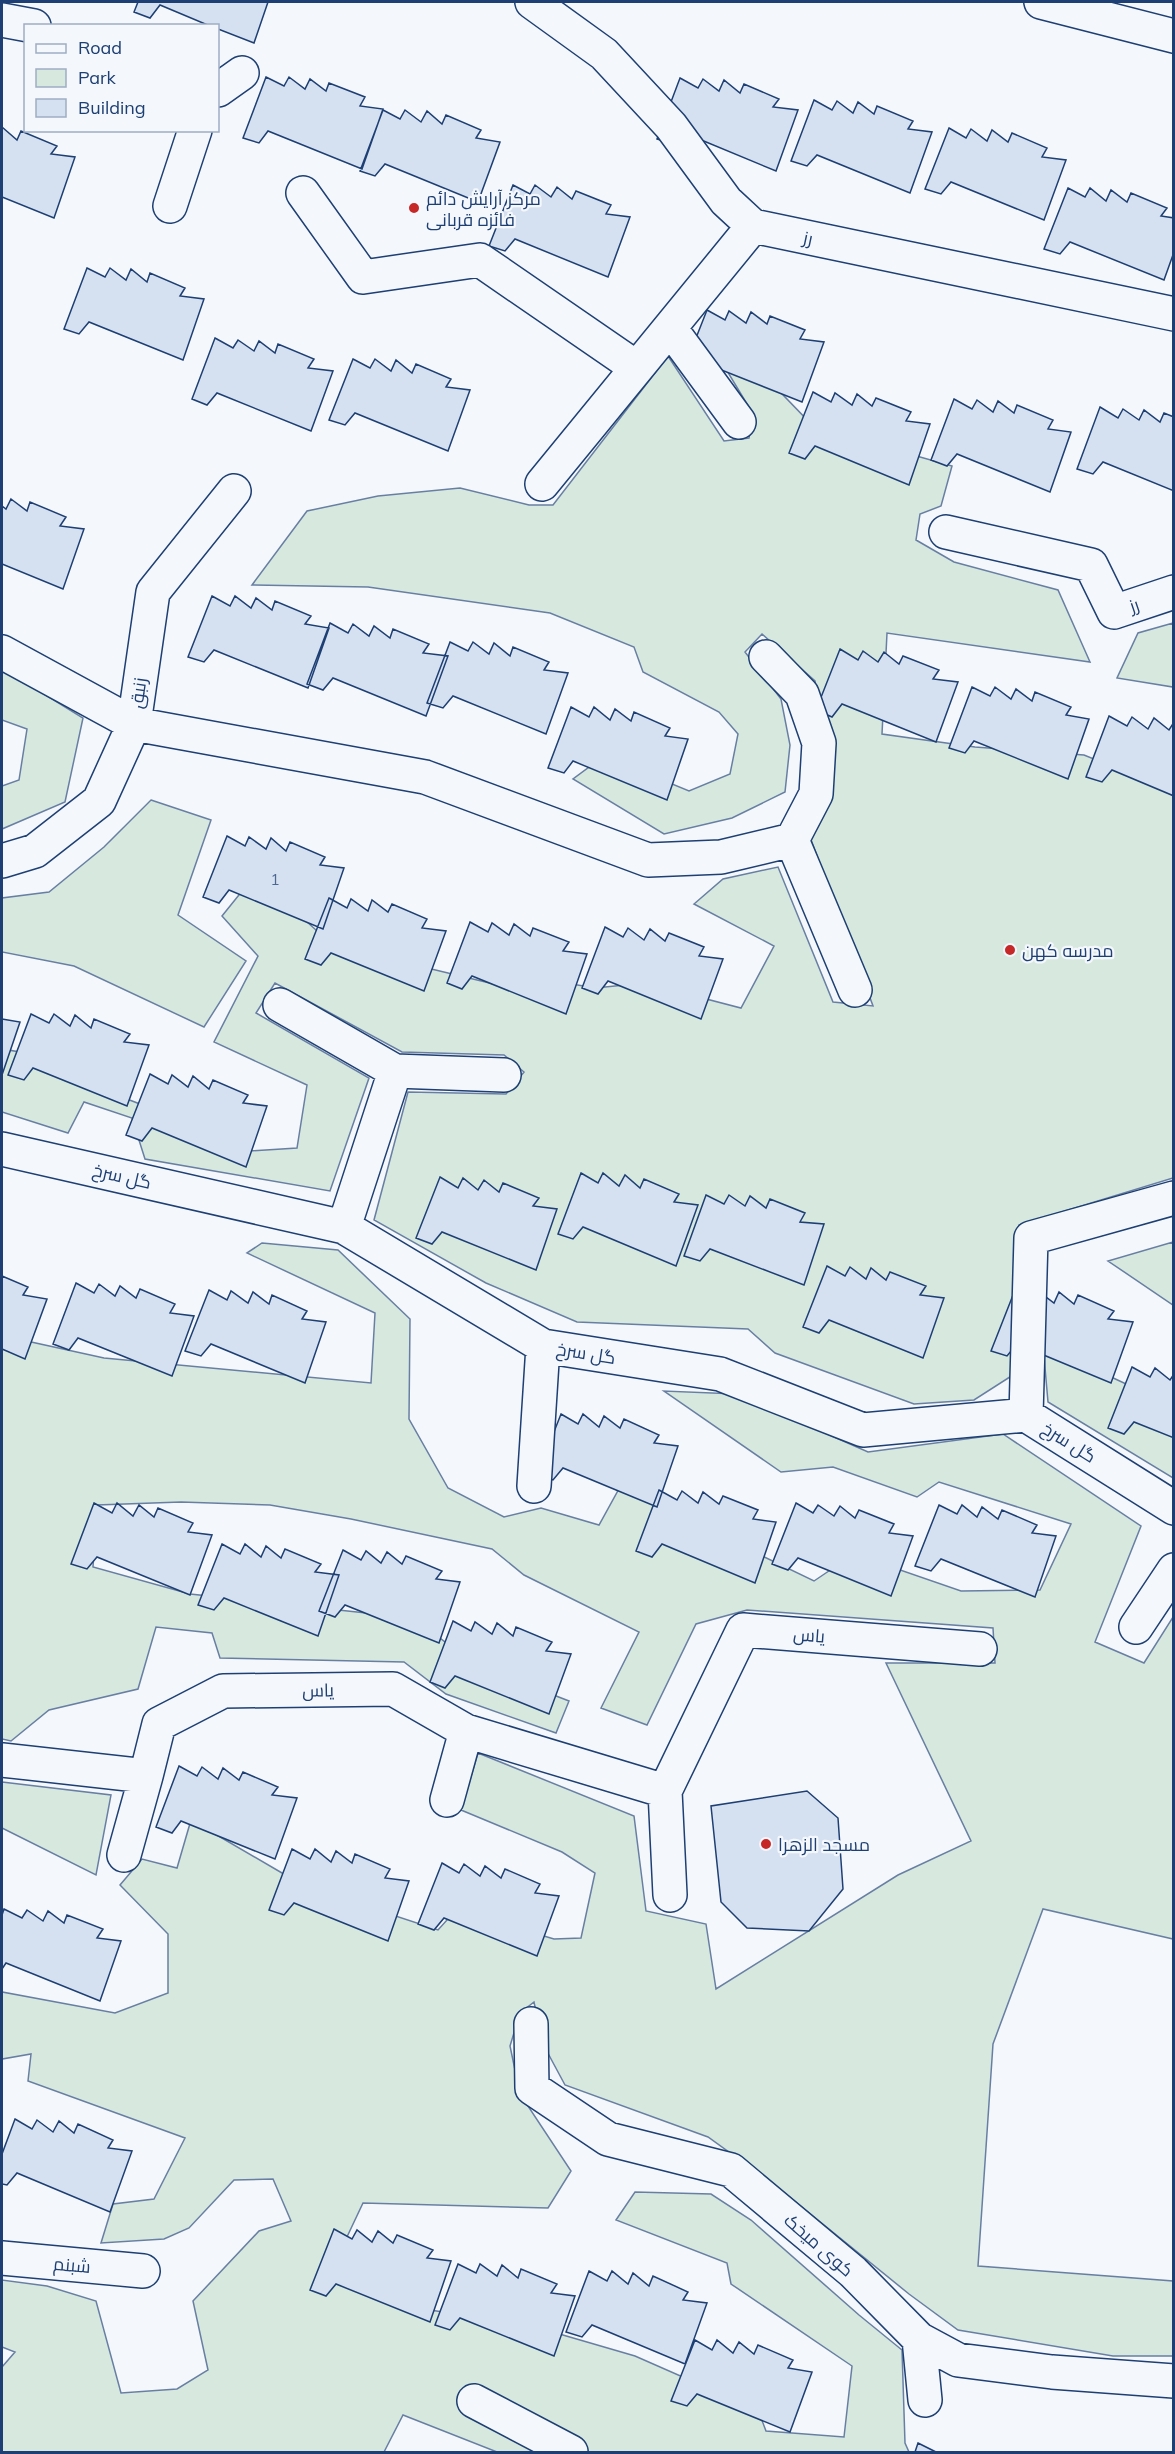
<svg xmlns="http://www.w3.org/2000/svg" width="1175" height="2454" viewBox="0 0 1175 2454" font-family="Mulish,Cairo,sans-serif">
	<rect width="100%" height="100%" fill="#f4f7fb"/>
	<path fill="#d7e8df" stroke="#687fa3" stroke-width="1.5" d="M712,346l48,25 54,56 138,39 -11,40 -21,8 -4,26 38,22 104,28 32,72 -203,-29 -5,101 93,13 109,8 89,36v387l-154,47 -6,150 -39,25 -60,4 -139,-51 -27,-24 -171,-7 -91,-39 -112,-63 34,-128 98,2 18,-22 -20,-17 -102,-3 -127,-69 -19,30 113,65 -39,113 -185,-32 -13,-41 -48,-16 -16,31 -66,-21v-63l77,13 22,27 65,25 84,37 47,-3 10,-63 -93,-43 44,-86 -36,-40 33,-41 91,82 73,9 87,21 31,-9 58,10 50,-5 96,25 33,-62 -80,-42 29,-25 55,-12 55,135 40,4 -63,-169 21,-64 -16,-92 -53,-47 -17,18 36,47 9,46 -5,47 -53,26 -68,16 -91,-55 31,-23 85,35 41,-17 8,-40 -19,-22 -76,-40 -9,-25 -84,-34 -182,-26 -116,-2 55,-74 71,-15 82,-8 69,17h24l115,-149 56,85 25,-3 4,-24z
		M1173,623v64l-56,-9 21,-45z
		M2,668l81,50 -18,84 -63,27v-43l17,-6 8,-51 -25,-9z
		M151,800l60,20 -33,95 68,46 -42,66 -130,-61 -72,-14v-54l47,-6 55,-45z
		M1173,1242v63l-65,-44z
		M262,1243l76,7 72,69 -1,100 39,69 56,29 37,-9 58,17 21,-38 194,94 40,-27 107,37 79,-1 31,-66 -132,-42 -22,15 -84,-30 -52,5 -117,-81 73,3 131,58 135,-18 138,92 -46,116 49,21 29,-46v322l-130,-30 -50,135 -15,222 195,15v75h-60l-155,-26 -49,-36 -133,-108 -68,-49 -143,-52 -22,-41 -9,-42 -14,11 -10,33 10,48 51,77 -23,37 -185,-5 -34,72 82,32 121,19 103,30 123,54 8,21 78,6 8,-71 -121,-82 -4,-21 -111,-43 19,-28 76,2 40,26 108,95 43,35 3,93 4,9h-412l-94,-37 -19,37h-382v-85l13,-15 -13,-5v-67l45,6 49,15 25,92 56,-4 31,-19 -15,-69 66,-70 32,-10 -18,-42 -39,1 -45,48 -25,11 -63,4 12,-39 41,-5 31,-61 -157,-57 3,-27 -29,5v-67l113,21 53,-20v-59l-48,-49 22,-26 35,9 14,-48 91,53 74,30 82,27 18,-20 98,29 27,-1 14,-65 -33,-21 -101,-42 17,-57 156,63 12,95 60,13 10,65 182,-114 73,-34 -85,-178h109l-2,-35 -246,-18 -51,14 -49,101 -46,-17 38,-76 -115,-57 -32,-26 -141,-30 -81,-14 -89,-3 -84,3 -4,62 97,27 223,24 63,47 93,36 -13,32 -110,-39 -42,-32 -184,-4 -8,-25 -56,-6 -18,62 -89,21 -38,31 -9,-2v-408l11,7 91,20 267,25 4,-70 -128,-60z
		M1043,1345l130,61v72l-125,-76z
		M2,1782l109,13 -15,80 -94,-47z"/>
	<path fill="#d5e0f0" stroke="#1d3f73" stroke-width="1.5" d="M138,2h130l-14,41 -36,-14v-3h-8l-50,-21 -10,13 -16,-6z
		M266,77l18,9 5,-9 16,12 5,-10 16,12 3,-8 36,14 -5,9 23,3 -21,60 -94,-38 -9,12 -16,-5z
		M680,78l18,10 5,-9 16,12 5,-11 16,13 4,-9 35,15 -6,8 25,3 -22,61 -94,-39 -9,12 -16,-5z
		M814,100l18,10 5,-9 16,12 5,-11 16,12 3,-8 36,15 -5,8 24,3 -22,61 -93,-38 -10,11 -16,-5z
		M383,110l17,9 5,-9 16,12 6,-11 15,13 4,-9 35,15 -5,8 24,4 -22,60 -93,-38 -10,12 -15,-5z
		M2,127l15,13 4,-9 36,15 -6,8 24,3 -21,61 -52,-21z
		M949,128l17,10 5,-9 16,12 5,-11 16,12 4,-9 35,15 -5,9 24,3 -22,60 -93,-38 -10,12 -16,-5z
		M513,185l17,9 5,-9 16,12 6,-10 15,12 4,-8 35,14 -5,9 24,3 -22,60 -93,-38 -10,12 -16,-5z
		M1068,188l17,9 5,-9 16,13 5,-11 16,12 4,-9 36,15 -6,8 13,2v34l-10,28 -94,-38 -10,12 -16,-5z
		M87,268l18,9 5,-9 16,12 5,-11 16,13 3,-9 35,15 -5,8 24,3 -21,61 -94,-38 -10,12 -15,-5z
		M707,310l18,10 4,-9 17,12 5,-11 16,12 3,-8 35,14 -5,9 24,3 -22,60 -93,-37 -26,6z
		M215,338l18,10 5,-8 16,11 5,-10 16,12 3,-9 36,15 -6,9 25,3 -22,60 -94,-38 -10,12 -15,-6z
		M353,359l17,9 5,-9 16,12 5,-11 16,13 4,-9 35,15 -5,8 24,3 -22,61 -93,-38 -10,12 -16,-5z
		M813,392l18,10 4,-9 17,12 5,-11 15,12 4,-8 35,14 -5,9 24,3 -21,61 -94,-39 -10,13 -16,-6z
		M954,399l18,10 5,-9 16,12 5,-11 16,12 3,-8 36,15 -5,9 23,3 -21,60 -93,-38 -10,12 -16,-6z
		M1100,407l18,11 5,-9 16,11 5,-10 16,12 4,-9 10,4v74l-71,-29 -10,12 -16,-5z
		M11,499l16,12 3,-9 36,15 -6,9 24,3 -21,60 -61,-25v-58l4,3z
		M212,596l18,10 5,-10 16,12 5,-10 16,12 3,-9 36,15 -6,8 24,4 -21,60 -94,-38 -10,12 -16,-5z
		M330,623l18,10 5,-9 16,12 5,-10 16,12 3,-9 36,15 -6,9 25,3 -22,60 -93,-38 -10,12 -16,-6z
		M450,642l18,9 5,-9 16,12 5,-11 16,13 3,-9 36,15 -5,8 24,3 -22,61 -93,-38 -10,12 -16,-5z
		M840,649l18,11 5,-9 15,11 6,-10 15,12 4,-8 36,14 -6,9 25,3 -22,60 -94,-38 -10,13 -16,-7z
		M972,687l18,9 5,-9 16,12 5,-10 16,12 3,-9 36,15 -5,8 23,4 -21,60 -94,-38 -9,12 -16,-5z
		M571,707l18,10 5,-10 16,13 5,-11 16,12 3,-9 36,16 -5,8 23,3 -21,61 -94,-39 -9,12 -16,-5z
		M1109,716l18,10 5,-9 16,12 6,-11 15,12 5,-8v74l-62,-26 -10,12 -16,-5z
		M227,836l18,10 4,-9 17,12 5,-11 15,13 4,-9 35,15 -5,8 24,3 -21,61 -94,-39 -10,13 -16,-6z
		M329,898l18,10 4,-9 17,12 4,-11 16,12 4,-8 35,15 -5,9 24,3 -22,60 -93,-38 -10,12 -16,-6z
		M470,922l18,10 4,-9 17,12 5,-11 16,12 3,-8 36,14 -6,9 24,3 -21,60 -94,-38 -10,13 -15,-6z
		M605,927l18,10 5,-9 16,12 6,-11 15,12 4,-8 35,14 -5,9 24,3 -22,60 -93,-38 -10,13 -16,-6z
		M31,1014l18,9 5,-9 16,12 5,-11 16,13 3,-9 36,15 -6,8 25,3 -22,61 -94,-38 -9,12 -16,-5z
		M2,1019l18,3 -18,53z
		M150,1074l18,10 4,-9 16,12 5,-11 16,13 4,-9 35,15 -5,8 24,3 -21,61 -94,-39 -10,13 -16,-6z
		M581,1173l17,10 5,-10 16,13 6,-11 15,13 4,-9 35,15 -5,8 24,3 -22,61 -93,-39 -10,12 -15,-5z
		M440,1177l18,11 5,-10 15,12 6,-10 15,12 4,-9 36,15 -6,8 24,3 -21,61 -94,-38 -10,12 -16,-6z
		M706,1195l18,9 5,-9 16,11 5,-10 16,12 4,-9 35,14 -5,9 24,2 -20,61 -94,-36 -10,12 -16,-5z
		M827,1266l18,10 5,-9 16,12 5,-11 15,12 4,-8 36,14 -6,9 24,3 -21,60 -94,-38 -10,13 -16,-6z
		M2,1276l26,11 -5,8 24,4 -22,60 -23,-10z
		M76,1283l18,10 5,-9 16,12 5,-10 16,12 4,-9 35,15 -5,9 24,3 -22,60 -94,-38 -9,12 -16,-6z
		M209,1290l18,10 4,-9 17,12 5,-11 16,12 3,-9 35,16 -5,8 24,3 -21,61 -94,-39 -10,12 -16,-5z
		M1015,1290l23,1 16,12 5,-11 15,12 4,-9 36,16 -6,8 25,3 -22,61 -94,-39 -10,12 -16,-5z
		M1132,1367l18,10 5,-9 15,12 4,-6v64l-40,-16 -10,12 -16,-6z
		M561,1414l17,10 5,-10 16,13 5,-11 16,12 4,-9 35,16 -5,8 24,3 -21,61 -94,-39 -10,12 -16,-5z
		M659,1490l18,10 5,-9 16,12 5,-11 16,12 4,-8 35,14 -5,9 23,3 -21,61 -93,-39 -10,13 -16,-6z
		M94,1503l18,10 5,-10 16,13 6,-11 15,12 4,-9 35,15 -5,9 24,3 -22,60 -93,-38 -10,12 -16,-5z
		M796,1503l17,10 5,-8 16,11 6,-10 15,12 4,-8 35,14 -5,9 24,3 -22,60 -93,-38 -10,12 -16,-6z
		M939,1505l18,9 5,-9 15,12 5,-10 16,12 4,-9 35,15 -5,8 24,3 -21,61 -94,-38 -10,12 -16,-5z
		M222,1544l18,10 5,-10 16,13 5,-11 15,12 4,-9 36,15 -6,8 24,3 -21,61 -94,-38 -10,12 -16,-5z
		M343,1550l18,10 5,-9 15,12 6,-11 15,12 4,-8 36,15 -6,8 24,3 -21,61 -94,-38 -10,12 -16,-6z
		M453,1621l18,10 4,-9 17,12 5,-11 16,13 3,-9 36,15 -6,9 25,3 -22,60 -94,-38 -10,12 -15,-6z
		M179,1766l18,10 5,-9 16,12 5,-11 16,12 4,-8 35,15 -6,8 25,3 -22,61 -94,-38 -9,12 -16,-6z
		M807,1791l31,27 5,71 -34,42 -62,-3 -26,-26 -10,-96z
		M292,1849l18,10 5,-10 16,13 5,-11 16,12 3,-9 35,15 -5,9 24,3 -21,60 -94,-38 -10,12 -15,-5z
		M442,1863l17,10 5,-9 16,12 5,-10 16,12 4,-9 35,15 -5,9 24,3 -22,60 -93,-38 -10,12 -16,-6z
		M4,1909l18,9 5,-8 16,11 5,-10 16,12 3,-8 36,14 -6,9 24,3 -21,60 -94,-38 -4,6v-54z
		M15,2119l17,10 5,-9 16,12 6,-11 15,12 4,-9 35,16 -5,8 24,3 -22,61 -93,-39 -10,12 -5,-1v-30z
		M334,2229l18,10 5,-9 15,12 6,-11 15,12 4,-8 36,15 -6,8 24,3 -21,61 -94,-38 -10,12 -16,-6z
		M458,2264l18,9 4,-9 17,12 5,-11 16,13 3,-9 36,15 -6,9 24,3 -21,60 -94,-38 -10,12 -15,-5z
		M589,2271l18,10 5,-10 16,13 5,-11 16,13 4,-10 35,16 -5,8 24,3 -22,61 -93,-39 -10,12 -16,-5z
		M695,2340l17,10 5,-10 16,13 6,-11 15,12 4,-9 35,15 -5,8 24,4 -22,60 -93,-38 -10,12 -16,-5z
		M918,2443l18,9h-21z"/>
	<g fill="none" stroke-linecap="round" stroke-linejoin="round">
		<defs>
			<path id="street" d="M532,2l72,52 67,72 55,75 27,25 421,88
				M1041,2l133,34
				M2,20l32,6
				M218,90l24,-17
				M303,193l60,84 117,-17 157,108
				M170,206l25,-76
				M670,328l69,94
				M542,484l211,-258
				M946,532l145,33 23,47 60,-20
				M2,652l132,72 291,53 223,83 73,-3 71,-17
				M766,657l36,37 17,49 -3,51 -24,46 63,150
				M2,861l33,-10 64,-50 35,-77 19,-132 81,-101
				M280,1005l115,66 109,4
				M2,1149l342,78 199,119 177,28 143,56 163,-15 148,93
				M344,1227l51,-156
				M1026,1415l5,-177 143,-40
				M534,1486l9,-140
				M1136,1627l38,-57
				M2,1760l144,16 13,-52 64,-33 170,-2 73,42 199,60
				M447,1800l19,-69
				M124,1855l22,-79
				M670,1895l-5,-104 78,-161 237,19
				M531,2024l1,64 76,51 123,31 122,102 66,67 39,21 94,12 122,9
				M2,2258l141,13
				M919,2339l6,61
				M474,2401l97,51"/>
		</defs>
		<use href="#street" stroke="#1d3f73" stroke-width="36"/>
		<use href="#street" stroke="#f4f7fb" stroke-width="33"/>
	</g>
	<g fill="#c62828" stroke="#f4f7fb" stroke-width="2">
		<circle cx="414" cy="208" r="6"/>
		<circle cx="1010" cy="950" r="6"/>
		<circle cx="766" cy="1844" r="6"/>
	</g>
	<g text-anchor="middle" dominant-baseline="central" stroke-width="4.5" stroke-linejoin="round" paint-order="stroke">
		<g font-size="15" fill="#4b6792">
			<text x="275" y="879">1</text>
		</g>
		<g font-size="18" fill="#1d3f73" stroke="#f4f7fb" text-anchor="start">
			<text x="426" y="198">مرکز آرایش دائم<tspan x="426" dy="21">فائزه قربانی</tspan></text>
			<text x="1022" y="950">مدرسه کهن</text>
			<text x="778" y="1844">مسجد الزهرا</text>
		</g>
		<g font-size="18" fill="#1d3f73" stroke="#f4f7fb">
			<text transform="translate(808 238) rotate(12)">رز</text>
			<text transform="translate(1134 605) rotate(-19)">رز</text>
			<text transform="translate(138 693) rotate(-82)">زنبق</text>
			<text transform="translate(122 1176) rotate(13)">گل سرخ</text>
			<text transform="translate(586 1353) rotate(9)">گل سرخ</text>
			<text transform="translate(1069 1442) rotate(32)">گل سرخ</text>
			<text transform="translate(809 1635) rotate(4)">یاس</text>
			<text transform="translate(318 1690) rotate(-1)">یاس</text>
			<text transform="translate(819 2245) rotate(41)">کوی میخک</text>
			<text transform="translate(72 2265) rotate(5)">شبنم</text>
		</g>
	</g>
	<rect width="1175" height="2454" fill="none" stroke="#1d3f73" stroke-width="6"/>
	<rect x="24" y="24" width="195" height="108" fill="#f4f7fb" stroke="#9eadc5" stroke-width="1.5"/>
	<rect x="36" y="44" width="30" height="9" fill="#f4f7fb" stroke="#9eadc5" stroke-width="1.5"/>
	<text x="78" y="54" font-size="18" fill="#1d3f73">Road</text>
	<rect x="36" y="69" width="30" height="18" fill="#d7e8df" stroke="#9eadc5" stroke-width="1.5"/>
	<text x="78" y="84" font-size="18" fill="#1d3f73">Park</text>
	<rect x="36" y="99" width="30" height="18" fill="#d5e0f0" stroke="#9eadc5" stroke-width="1.5"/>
	<text x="78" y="114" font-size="18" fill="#1d3f73">Building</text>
</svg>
